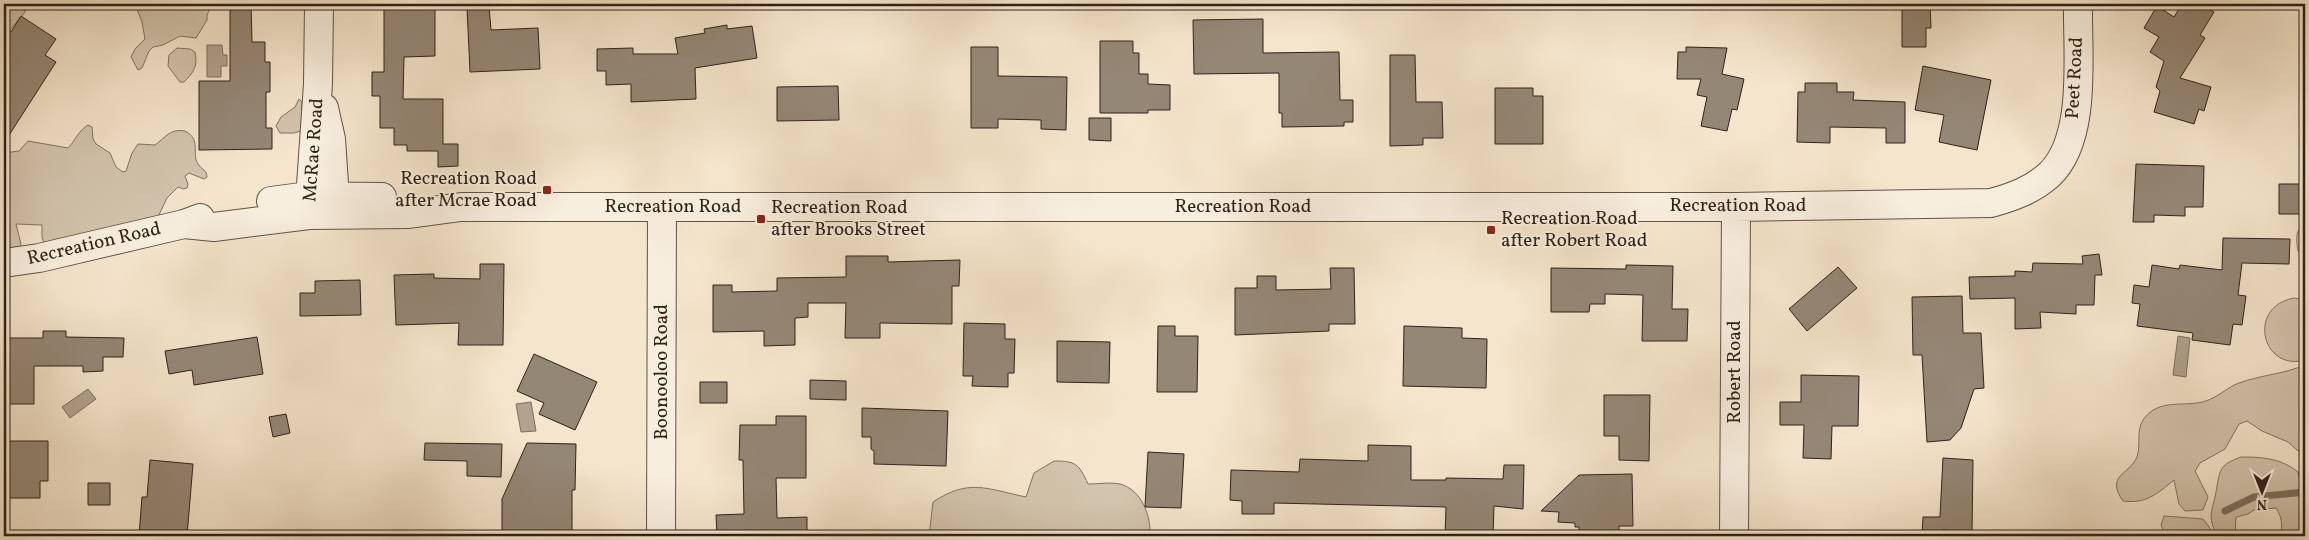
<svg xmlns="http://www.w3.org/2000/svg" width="2309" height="540" viewBox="0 0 2309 540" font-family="Vollkorn,serif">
	<rect width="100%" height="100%" fill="#f5e5cc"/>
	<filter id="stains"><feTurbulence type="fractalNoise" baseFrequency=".004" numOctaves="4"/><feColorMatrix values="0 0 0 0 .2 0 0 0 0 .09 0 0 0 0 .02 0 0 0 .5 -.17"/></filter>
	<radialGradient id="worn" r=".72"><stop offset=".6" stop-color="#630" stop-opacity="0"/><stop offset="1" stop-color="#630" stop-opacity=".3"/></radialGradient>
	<path fill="#d3c4ad" stroke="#807362" d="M4,4h22l-1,8 -15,18 -6,-4z
		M135,4h77l-5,11v5l-11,18 -16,-2 -17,9 -10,2 -4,4 -7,17 -4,2 -7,-13 4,-8 10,-10 -3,-17z
		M177,48l13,1 5,3c3,14 -1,20 -11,30h-4l-12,-16 1,-11z
		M299,99l3,3v9l4,4 -2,15 -10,3h-14l-4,-7 5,-9 14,-10z
		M88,125l4,2 1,12 3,5 14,9 6,14 7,5 3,-1 6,-18 6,-9 17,1c10,-7 15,-17 30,-14 17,9 6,22 13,33 4,6 9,6 9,13l-3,2 -15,-6 -4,3 3,8 -1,4 -4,1 -5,-2 -11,11 -11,23 -111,24 -3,-7v-13l-26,-1 5,20 -2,5 -15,3v-99l15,-2 9,-10 40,7c8,-8 10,-17 20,-23z
		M2305,223v33l-7,-5c-2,-12 -3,-21 7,-28z
		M2294,298l11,2v60c-43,12 -59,-53 -11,-62z
		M2305,365v92l-17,-15 -26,-11 -15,-10 -8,3 -14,25 -25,14 -5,8 13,26 -5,13 -18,1 -6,-7 -5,-24c-17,14 -28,24 -51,21 -18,-26 6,-26 14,-44 4,-11 -1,-26 6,-37 16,-23 41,-12 63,-19 12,-4 22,-14 33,-18 22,-8 45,-9 66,-18z
		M2241,457c20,0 40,1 57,15l2,8 5,-6v62h-25c3,-10 2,-19 -4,-28l-22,2 -6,4 -12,3 -1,19h-18c-10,-21 -5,-23 -1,-44 4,-21 2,-27 25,-35z
		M1054,461c22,0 25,3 34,23 10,0 22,-2 32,0 22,6 31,32 30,52h-221l4,-34c36,-24 54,-13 93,-5l8,-24z
		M2164,516l39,3 7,9 1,8 -41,-1 -6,-3 -3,-7z"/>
	<path fill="#b1a38f" stroke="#7d6f5f" d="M207,45h15l1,10h4v11h-6v11h-14z
		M2178,336l12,2 -4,39 -13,-2z
		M88,389l8,10 -26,19 -8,-11z
		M531,402l5,29 -15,1 -5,-28z"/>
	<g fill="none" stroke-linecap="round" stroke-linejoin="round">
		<path stroke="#7d6f5f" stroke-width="7" d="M2225,511l29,-14 51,-5
			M2205,536h1"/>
	</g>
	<path fill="#958776" stroke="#2e2218" d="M230,4h21l1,38h13v20h5v30h-4v36h6v21l-73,1v-69h31z
		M384,4h51v52l-31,1 -1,42h40v45h15v22l-20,1v-16h-31v-6h-13v-17h-14v-32h-8v-24h12z
		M1902,4h28l1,24h-5v19h-24z
		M2182,4h18l14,8 -14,23 5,3 -25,40 31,9 -7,24 -5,-2 -5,15 -40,-12 6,-21 -4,-4 8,-26 -14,-9 9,-15 -15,-9 13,-22 17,11z
		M489,6l2,24 47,-2 2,41 -70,3 -3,-64z
		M21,16l35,23 -11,16 11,7 -52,81v-115l7,4z
		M1263,19v34l76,-1 1,48h13v22h-9v4l-62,1v-14h-3v-40l-85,1 -1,-54z
		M727,25v4l25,-3 5,32 -62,10 1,31 -65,3v-18l-25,1v-14h-9v-22l36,-1v6h45l-3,-16 30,-5 -1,-4z
		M1100,41h33v12h6v21h9v10l22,1v25h-22v3h-48z
		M971,47h27v29l69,1 -1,53 -25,-1v-9l-43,-1v9h-27z
		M1686,47l41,1 -5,26 22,5 -7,31 -5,-1 -5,22 -26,-5 6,-29 -10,-2 4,-16h-24l1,-27h8z
		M1390,55h25l1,47h26l1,36h-20v7l-33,1z
		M1923,66l68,14 -14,70 -38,-8 5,-27 -29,-5z
		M1805,83h32v9h17l-1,8 52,2v41h-19v-15l-56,-1v16l-33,-1 1,-50h7z
		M838,86l1,34 -62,1v-34z
		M1495,88h38v8h10v48h-48z
		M1089,118h22v23l-22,-1z
		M2136,164l68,2 -1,41h-18v9l-31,-1v7h-21z
		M2279,184h26v30h-26z
		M2223,238l67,1 -1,25 -47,-1 -4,32 8,1 -4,29 -9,-1 -3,21 -38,-5 1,-7 -56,-7 3,-22 -8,-1 2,-18 15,2 3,-22 27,4 1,-4 42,5z
		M2099,254l3,21h-7l-1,30h-18v9l-36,-2 1,16 -26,1v-31l-45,1 -1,-22 46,-1v-5l17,1 1,-9 50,1 -1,-8z
		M846,256h42v6l72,-2 -1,26h-7v38l-72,-1v15h-35l1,-35h-38v14l-13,1v27l-31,1v-15l-51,1v-47h19v7l45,-1v-13l69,-1z
		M480,264h24l-1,81h-45l1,-22 -63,2 -2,-50 40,-1v4l46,1z
		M1626,265l47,1 -1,43h16l-1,32h-45l1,-46 -38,-1v10h-15l-1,8h-38v-44l75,1z
		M1838,267l19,21 -50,43 -18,-22z
		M1330,268h24l1,56h-26v7l-94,4v-47h22v-12h19v14l55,-1z
		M360,280l1,35 -61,1v-23h15v-12z
		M1962,296l1,37h18l3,55 -10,1 -13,39 -11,12 -23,2 -5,-87h-9l-1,-58z
		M964,323l41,1v15h10l-1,34h-6v14l-36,-1 1,-10h-10z
		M1158,326h17v10h23l-1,56h-40z
		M1404,326l58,2v10l25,1 -1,49 -83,-2z
		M43,331h23v6l58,1 -1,19h-20v14l-20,1v-6h-49v38h-30v-66h39z
		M257,337l6,37 -69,11 -2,-15 -23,4 -4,-23z
		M1057,341l53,1 -1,41 -52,-1z
		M534,354l63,28 -22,48 -36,-16 5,-11 -27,-12z
		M1801,375l58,1 -1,50h-26l-1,33 -28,-1 1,-33h-24v-23h21z
		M810,380l36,1v19l-36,-1z
		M700,382h27v21h-27z
		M1604,395h46l-1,66 -30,-1v-24h-15z
		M862,408l86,3 -2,55 -72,-2v-13l-3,-2v-12h-9z
		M286,414l4,19 -17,4 -4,-20z
		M776,416h30v62h-30l1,40 30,-1v19l-90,-2 -1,-19 28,-1 -1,-54h-4l1,-35h36z
		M4,441h44v40h-8v17h-36z
		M425,443l77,1 -1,33 -34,-1v-15l-43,-1z
		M527,443l49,1 -1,46h-3v46h-70v-37z
		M1368,445l43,1v34h35v-2l57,1 1,-14h20l-1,44 -29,-3 -1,30h-48l1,-29 -172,-4v11h-32v-13l-12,-1 1,-30 68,2 1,-13 68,2z
		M1148,452l36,2 -3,54 -36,-1z
		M1943,458l30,2 -1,72 -30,-2 -1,6h-19l1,-19h17z
		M150,460l43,4 -6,72h-48l3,-39h5z
		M1632,474l1,52h-14v10h-40v-9h-4v-4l-17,-1 1,-10 -18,-1 38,-36z
		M88,483h22v22h-22z"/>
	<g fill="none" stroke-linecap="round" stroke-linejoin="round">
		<defs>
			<path id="minor" d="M324,108l7,31 5,75
				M271,201l38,-5 73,1
				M309,214l9,-130 1,-80
				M184,224l30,3 95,-12 100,-1 52,-7h1275l255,-4c22,-6 41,-13 58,-28 39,-36 28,-123 29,-171
				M4,263l35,-5 145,-34 16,-6
				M661,536l1,-329
				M1734,536l2,-329"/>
		</defs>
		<use href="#minor" stroke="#605345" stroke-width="30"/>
		<use href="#minor" stroke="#f8eede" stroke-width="28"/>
	</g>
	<g fill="#8f2418" stroke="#f8eede" stroke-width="2">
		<rect x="542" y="185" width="10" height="10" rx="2.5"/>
		<rect x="756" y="214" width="10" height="10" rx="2.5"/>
		<rect x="1486" y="225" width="10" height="10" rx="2.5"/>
	</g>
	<g text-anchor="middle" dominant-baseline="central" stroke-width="4" stroke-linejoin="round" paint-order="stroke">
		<g font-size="19" fill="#2e2218" stroke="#f8eede">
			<text transform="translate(2075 78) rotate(-87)">Peet Road</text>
			<text transform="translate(314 150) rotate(-86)">McRae Road</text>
			<text x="1738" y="206">Recreation Road</text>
			<text x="673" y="207">Recreation Road</text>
			<text x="1243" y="207">Recreation Road</text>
			<text transform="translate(94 244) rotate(-13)">Recreation Road</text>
			<text transform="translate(662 372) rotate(-90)">Boonooloo Road</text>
			<text transform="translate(1735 372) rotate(-90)">Robert Road</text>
		</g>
		<g font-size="19" fill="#2e2218" stroke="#f8eede" text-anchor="start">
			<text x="537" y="179" text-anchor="end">Recreation Road<tspan x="537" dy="22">after Mcrae Road</tspan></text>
			<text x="771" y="208">Recreation Road<tspan x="771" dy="22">after Brooks Street</tspan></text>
			<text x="1501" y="219">Recreation Road<tspan x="1501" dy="22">after Robert Road</tspan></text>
		</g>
	</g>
	<rect width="2309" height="540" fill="none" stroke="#f5e5cc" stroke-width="20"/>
	<rect x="5" y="5" width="2299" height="530" fill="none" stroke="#2e2218" stroke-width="2.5"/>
	<rect x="10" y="10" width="2289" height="520" fill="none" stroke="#2e2218"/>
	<g transform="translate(2262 492) rotate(180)" stroke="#f8eede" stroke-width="4" paint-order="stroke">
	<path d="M0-4L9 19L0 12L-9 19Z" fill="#2e2218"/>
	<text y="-8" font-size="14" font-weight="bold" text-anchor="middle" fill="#2e2218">N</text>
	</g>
	<rect width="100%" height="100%" filter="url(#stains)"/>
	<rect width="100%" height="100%" fill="url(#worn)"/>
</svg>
